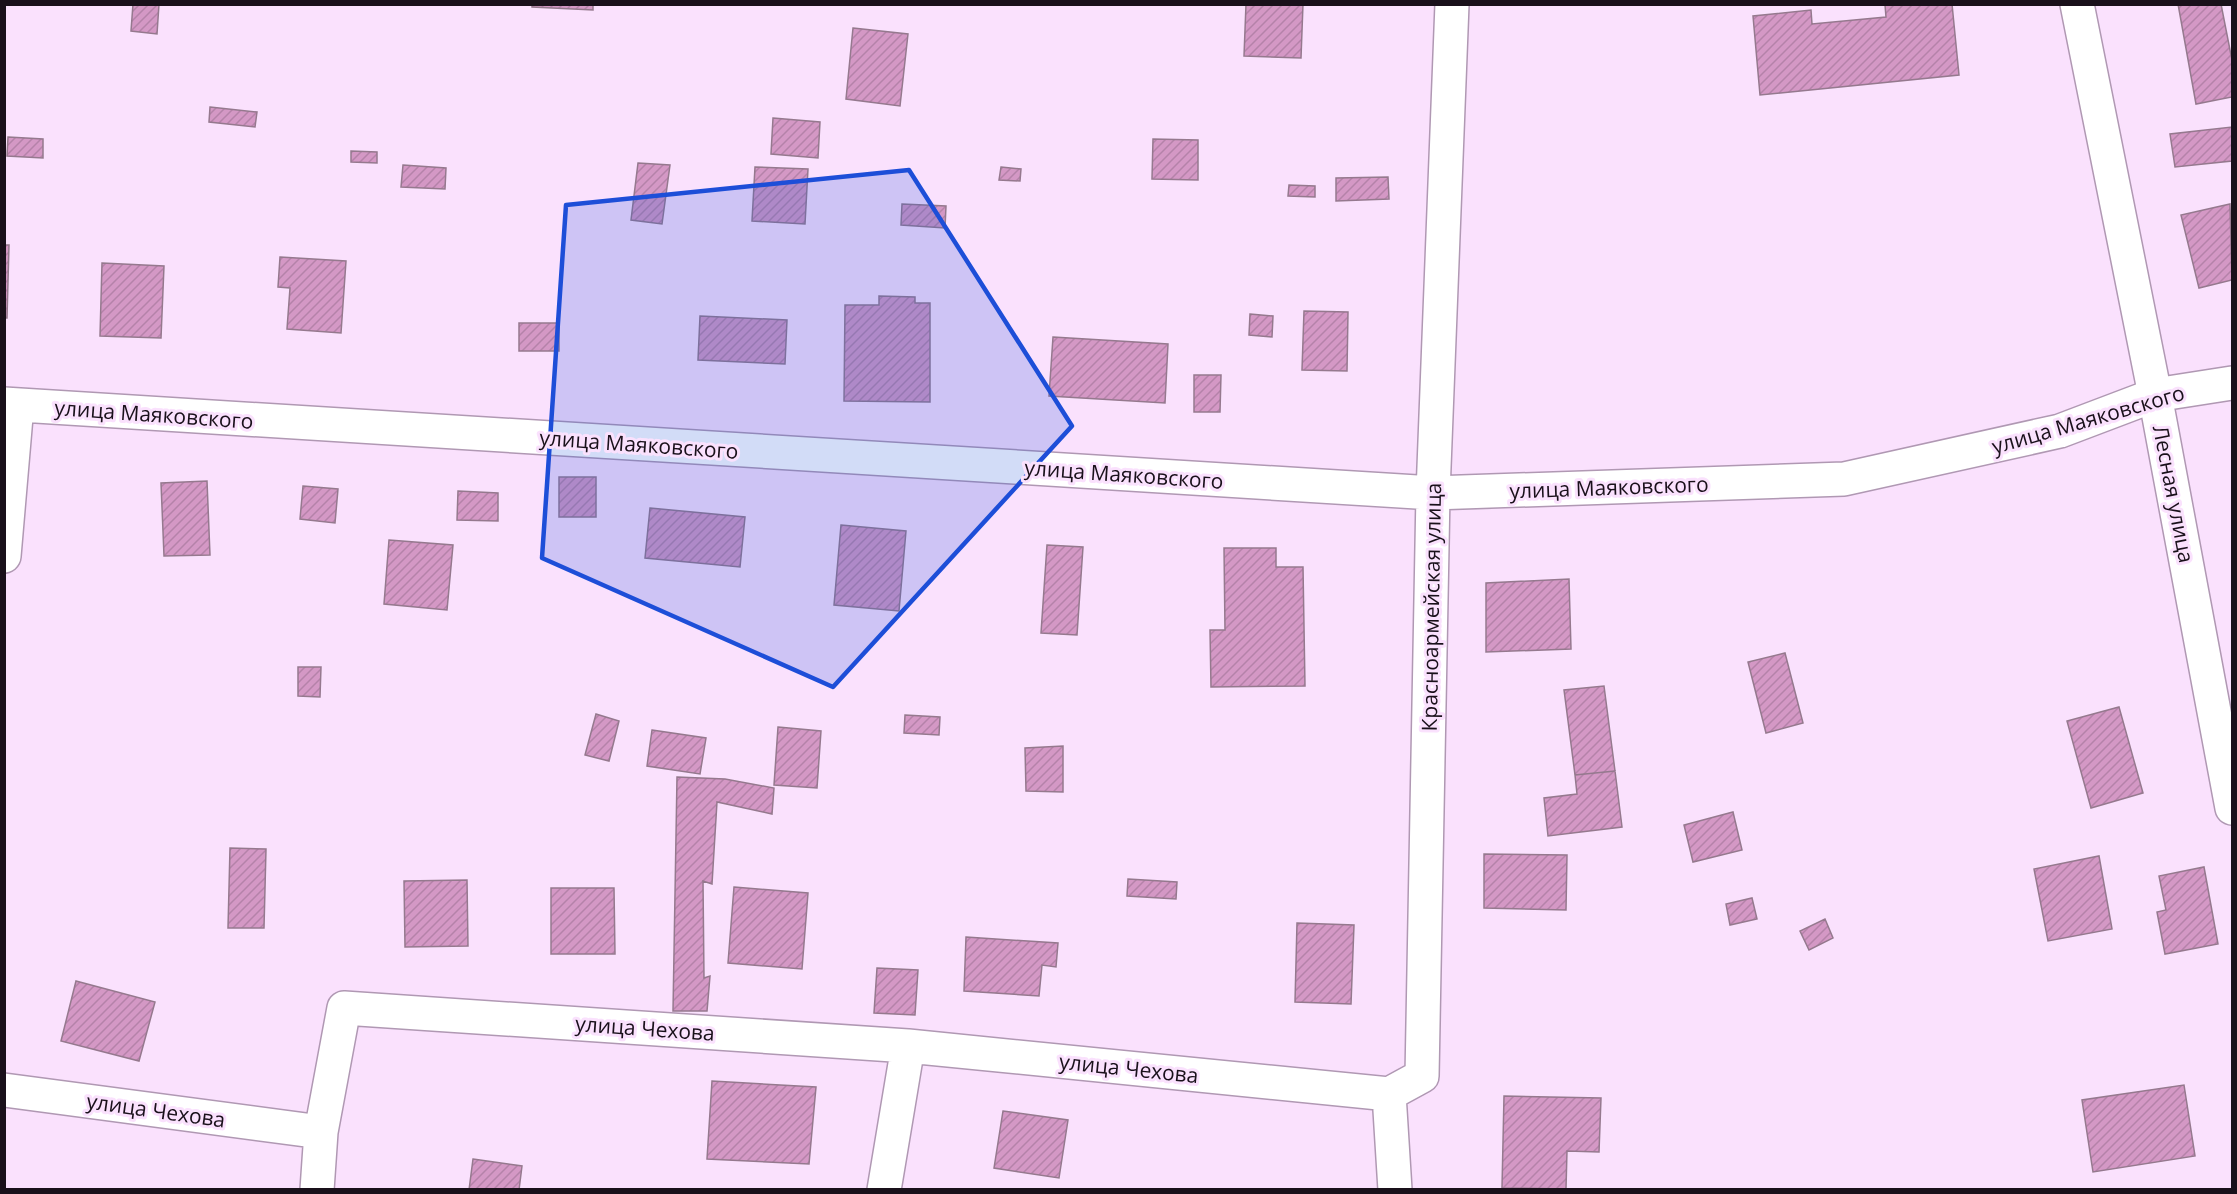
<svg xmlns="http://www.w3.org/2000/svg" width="2237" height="1194" viewBox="0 0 2237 1194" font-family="'Open Sans',sans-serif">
	<defs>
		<pattern id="building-hatch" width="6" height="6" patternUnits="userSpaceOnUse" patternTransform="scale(1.5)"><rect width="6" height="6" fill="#d498c5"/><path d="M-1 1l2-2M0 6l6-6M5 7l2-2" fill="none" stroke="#b582a9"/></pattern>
	</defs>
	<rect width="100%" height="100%" fill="#fae1fd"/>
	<path fill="url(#building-hatch)" stroke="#95798e" stroke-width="1.5" d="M133,4h26l-2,30 -26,-3z
		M532,4h61v6l-61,-3z
		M1246,4h57l-2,54 -57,-2z
		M1952,4l7,71 -199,20 -7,-79 58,-6 1,14 74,-7 -1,-12z
		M2178,4h43l11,56v37l-36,7z
		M853,28l55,6 -8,72 -54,-7z
		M210,107l47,5 -2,15 -46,-5z
		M773,118l47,4 -2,36 -47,-4z
		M2232,127v34l-57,6 -5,-33z
		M8,137l35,2v19l-36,-2z
		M1153,139l45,1v40l-46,-1z
		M351,151l26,1v11l-26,-1z
		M638,163l32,2 -8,59 -31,-4z
		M403,165l43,3 -1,21 -44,-2z
		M755,167l53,2 -3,55 -53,-3z
		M1001,167l20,2 -1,12 -21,-1z
		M1388,177l1,22 -53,2v-23z
		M1289,185l26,1v11l-27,-1z
		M902,204l44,2 -1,22 -44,-3z
		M2230,204l2,76 -33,8 -18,-73z
		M4,245h5l-2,73h-3z
		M280,257l66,4 -5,72 -54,-4 3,-41 -12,-1z
		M102,263l62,3 -3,72 -61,-2z
		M879,296l36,1v6h15v99l-86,-1 1,-96h34z
		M1304,311l44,1 -1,59 -45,-1z
		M1250,314l23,2 -1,21 -23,-2z
		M700,316l87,4 -2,44 -87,-4z
		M519,323h40v28h-40z
		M1053,337l115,7 -3,59 -116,-7z
		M1194,375h27l-1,37h-26z
		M559,477h37v40h-37z
		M207,481l3,74 -46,1 -3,-73z
		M303,486l35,3 -3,34 -35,-4z
		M458,491l40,2v28l-41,-1z
		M650,508l95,9 -5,50 -95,-9z
		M841,525l65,6 -7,80 -65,-6z
		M389,540l64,5 -6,65 -63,-6z
		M1047,545l36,2 -6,88 -36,-2z
		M1224,548h52v19h27l2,119 -94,1 -1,-57h15z
		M1569,579l2,70 -85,3v-69z
		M1785,653l18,70 -37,10 -18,-71z
		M298,667h23l-1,30 -22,-1z
		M1604,686l11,85 -40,4 -11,-85z
		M2119,707l24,86 -52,15 -24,-87z
		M596,714l23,7 -10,40 -24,-6z
		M905,715l35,2 -1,18 -35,-2z
		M778,727l43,4 -4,57 -43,-3z
		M652,730l54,8 -6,36 -53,-8z
		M1063,746v46l-37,-1 -1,-43z
		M1615,771l7,56 -74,9 -4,-38 33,-4 -2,-19z
		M677,777l48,2 49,9 -2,26 -55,-12 -5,82 -9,-3 1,97 6,-2 -3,35h-34z
		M1733,812l9,38 -49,12 -9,-37z
		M230,848l36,1 -2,79h-36z
		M1484,854l83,1 -1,55 -82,-2z
		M2099,856l13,73 -64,12 -14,-72z
		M2204,867l14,77 -53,10 -8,-42 9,-2 -7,-34z
		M1128,879l49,3 -1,17 -49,-3z
		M467,880l1,66 -63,1 -1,-66z
		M734,887l74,6 -6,76 -74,-6z
		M551,888h63l1,66h-64z
		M1752,898l5,21 -27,6 -4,-21z
		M1825,919l8,19 -24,12 -9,-19z
		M1297,923l57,2 -3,79 -56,-2z
		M966,937l92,6 -2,24 -14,-2 -3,31 -75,-5z
		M877,968l41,2 -3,45 -41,-2z
		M76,981l79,21 -16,59 -78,-20z
		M712,1081l104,6 -7,77 -102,-5z
		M2184,1085l11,71 -102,16 -11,-72z
		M1504,1096l97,2 -2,54 -32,-1 -1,38 -64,-1z
		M1003,1111l65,9 -9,58 -65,-10z
		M473,1159l49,7 -3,24h-50z"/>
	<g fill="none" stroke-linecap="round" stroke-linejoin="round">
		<defs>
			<path id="minor" d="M2077,4l78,391 77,413
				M4,404l1429,89 411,-14 216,-48 95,-36 77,-12
				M4,556l13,-151
				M4,1090l317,42 23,-124 564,38 481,48
				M317,1190l4,-58
				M884,1190l24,-144
				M1395,1190l-6,-96 33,-18 11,-583 19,-489"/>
		</defs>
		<use href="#minor" stroke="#b098b3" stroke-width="36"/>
		<use href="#minor" stroke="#fff" stroke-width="33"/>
	</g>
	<path fill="#1d4ed8" fill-opacity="0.2" stroke="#1d4ed8" stroke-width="4.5" stroke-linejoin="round" d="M909,170l163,256 -239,261 -291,-129 24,-353z"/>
	<g text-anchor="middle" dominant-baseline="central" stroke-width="6" stroke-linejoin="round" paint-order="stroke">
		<g font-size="21" fill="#19101a" stroke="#fae1fd">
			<text transform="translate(154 414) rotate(4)">улица Маяковского</text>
			<text transform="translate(2088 419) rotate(-16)">улица Маяковского</text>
			<text transform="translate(639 444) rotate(4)">улица Маяковского</text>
			<text transform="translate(1124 474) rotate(4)">улица Маяковского</text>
			<text transform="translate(1609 487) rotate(-2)">улица Маяковского</text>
			<text transform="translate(2174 494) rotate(79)">Лесная улица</text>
			<text transform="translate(1431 607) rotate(-89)">Красноармейская улица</text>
			<text transform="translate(645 1028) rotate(4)">улица Чехова</text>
			<text transform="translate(1129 1068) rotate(6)">улица Чехова</text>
			<text transform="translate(156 1110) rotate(8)">улица Чехова</text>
		</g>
	</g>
	<rect width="2237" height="1194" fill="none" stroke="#19101a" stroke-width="12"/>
</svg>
